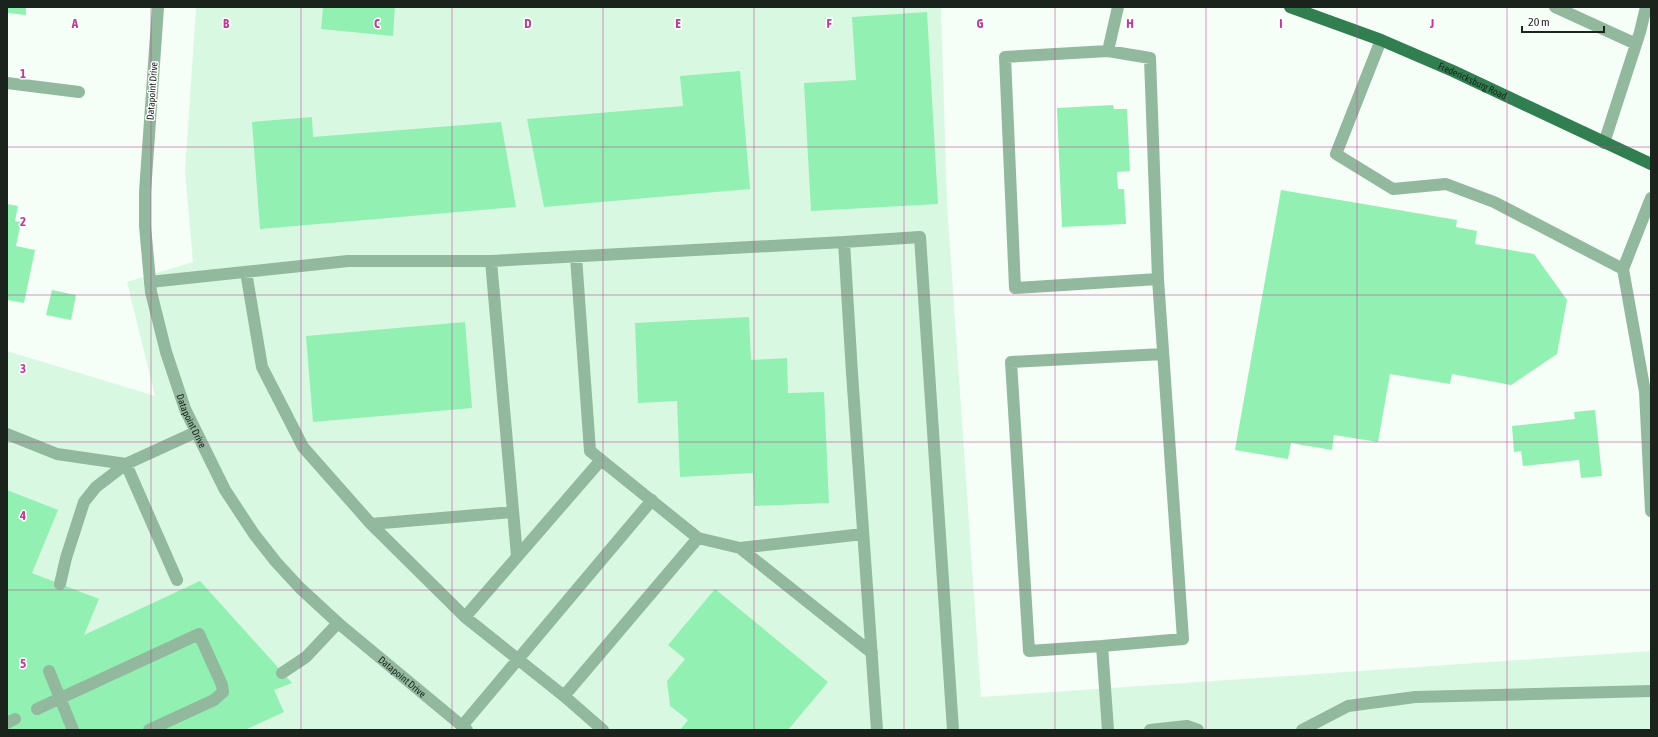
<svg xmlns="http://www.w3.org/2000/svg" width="1658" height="737" viewBox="0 0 1658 737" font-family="'Asap Condensed',sans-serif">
	<rect width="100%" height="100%" fill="#f5fef7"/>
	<path fill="#d9f8e2" d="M196,7h745l6,197 34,493 670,-46v79h-1644v-379l148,45 -28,-114 66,-20 -8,-91z"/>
	<path fill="#92f0b2" d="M7,7h19v8l-19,-2z
		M323,7h72l-2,29 -72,-7z
		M927,12l11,192 -127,7 -7,-128 52,-3 -4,-63z
		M740,71l10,118 -206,18 -17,-88 156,-13 -3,-30z
		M1113,105l1,4h13l3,62 -13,1 1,17h6l2,35 -64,3 -5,-119z
		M312,117l1,20 188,-15 15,85 -256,22 -8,-107z
		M1281,190l176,30 -1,7 21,4 -2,13 59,10 33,46 -10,54 -46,31 -59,-11 -2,10 -60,-10 -12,68 -44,-7 -2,15 -41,-7 -3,16 -53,-9z
		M7,204l11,2 -3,15 6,1 -5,24 19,4 -11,53 -17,-3z
		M52,290l24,5 -5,25 -25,-5z
		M749,317l2,43 36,-2 1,35 36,-1 5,111 -75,3 -1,-33 -73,4 -3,-76 -39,2 -3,-80z
		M465,322l7,86 -159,14 -7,-86z
		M1595,410l7,66 -21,2 -2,-18 -56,6 -2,-15 -7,1 -2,-26 63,-7 -1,-7z
		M7,490l51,20 -26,63 67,26 -15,36 116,-54 92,102 -18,7 10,22 -39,18h-238z
		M715,589l113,93 -40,48h-108l8,-10 -18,-14 -3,-25 18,-22 -17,-14z"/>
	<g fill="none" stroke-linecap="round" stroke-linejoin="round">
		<path stroke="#92b89d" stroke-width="12" d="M1555,7l81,37
			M1381,40l-45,114 57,35 53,-5 48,18 129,67
			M1108,51l42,7 8,221 -143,9 -10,-231z
			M1108,51l10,-44
			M7,83l72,9
			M1604,143l36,-111 6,-25
			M1651,198l-28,71 22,123 6,119
			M844,242l76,-5 33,493
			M576,257l14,194 108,87 42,10 132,105
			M246,272l16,95 41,80 68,77
			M150,282l198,-21h143
			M7,434l50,20 69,10 70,-32
			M601,460l-136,157 99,79 39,34
			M740,548l123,-14
			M517,556l-26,-295 353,-19 8,131 25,357
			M60,584l6,-26 18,-56 12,-15 30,-23 51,116
			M465,617l-94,-93 141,-12
			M1102,646l-73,5 -18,-289 152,-8
			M49,671l24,59
			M282,673l24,-16 32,-34
			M564,696l134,-158
			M37,709l162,-75 23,51 1,7 -9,8 -65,30
			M7,723l8,-4
			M462,726l190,-226
			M1108,730l-6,-84 81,-7 -25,-360
			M1150,730l37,-4 11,4
			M1302,730l46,-24 67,-9 236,-6"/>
		<path stroke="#92b89d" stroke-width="12" id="s1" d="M158,7l-13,185v34l6,66 15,60 19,57 40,81 29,44 22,28 24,26 38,35 129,107"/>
		<path stroke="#317e50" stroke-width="12" id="s2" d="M1290,7l91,33 72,31 198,93"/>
	</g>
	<path fill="none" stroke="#b84197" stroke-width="1" stroke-opacity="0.55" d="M151,7v723M301,7v723M452,7v723M603,7v723M754,7v723M904,7v723M1055,7v723M1206,7v723M1357,7v723M1507,7v723M7,147h1644M7,295h1644M7,442h1644M7,590h1644"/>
	<g text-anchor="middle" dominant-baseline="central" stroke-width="3" stroke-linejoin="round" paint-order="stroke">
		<g font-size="10" fill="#1b231d" stroke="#fff">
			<text stroke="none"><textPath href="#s2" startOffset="197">Fredericksburg Road</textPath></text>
			<text transform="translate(152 91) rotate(-86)">Datapoint Drive</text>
			<text stroke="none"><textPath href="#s1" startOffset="421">Datapoint Drive</textPath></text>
			<text stroke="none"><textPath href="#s1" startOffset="757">Datapoint Drive</textPath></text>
		</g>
	</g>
	<g font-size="13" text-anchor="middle" font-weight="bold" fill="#b84197" stroke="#fff" stroke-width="3" stroke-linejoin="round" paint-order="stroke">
		<text x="75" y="28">A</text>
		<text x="226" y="28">B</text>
		<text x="377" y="28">C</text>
		<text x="528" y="28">D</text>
		<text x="678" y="28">E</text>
		<text x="829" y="28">F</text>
		<text x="980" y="28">G</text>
		<text x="1130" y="28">H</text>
		<text x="1281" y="28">I</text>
		<text x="1432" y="28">J</text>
		<text x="23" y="78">1</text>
		<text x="23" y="226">2</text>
		<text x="23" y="373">3</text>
		<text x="23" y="520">4</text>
		<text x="23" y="668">5</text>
	</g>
	<rect width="1658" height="737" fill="none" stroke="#1b231d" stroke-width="16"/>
	<path d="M1522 26v6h82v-6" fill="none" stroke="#1b231d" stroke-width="2"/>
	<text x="1528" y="26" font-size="12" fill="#1b231d" stroke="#ffffff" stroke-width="3" paint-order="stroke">20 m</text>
</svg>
